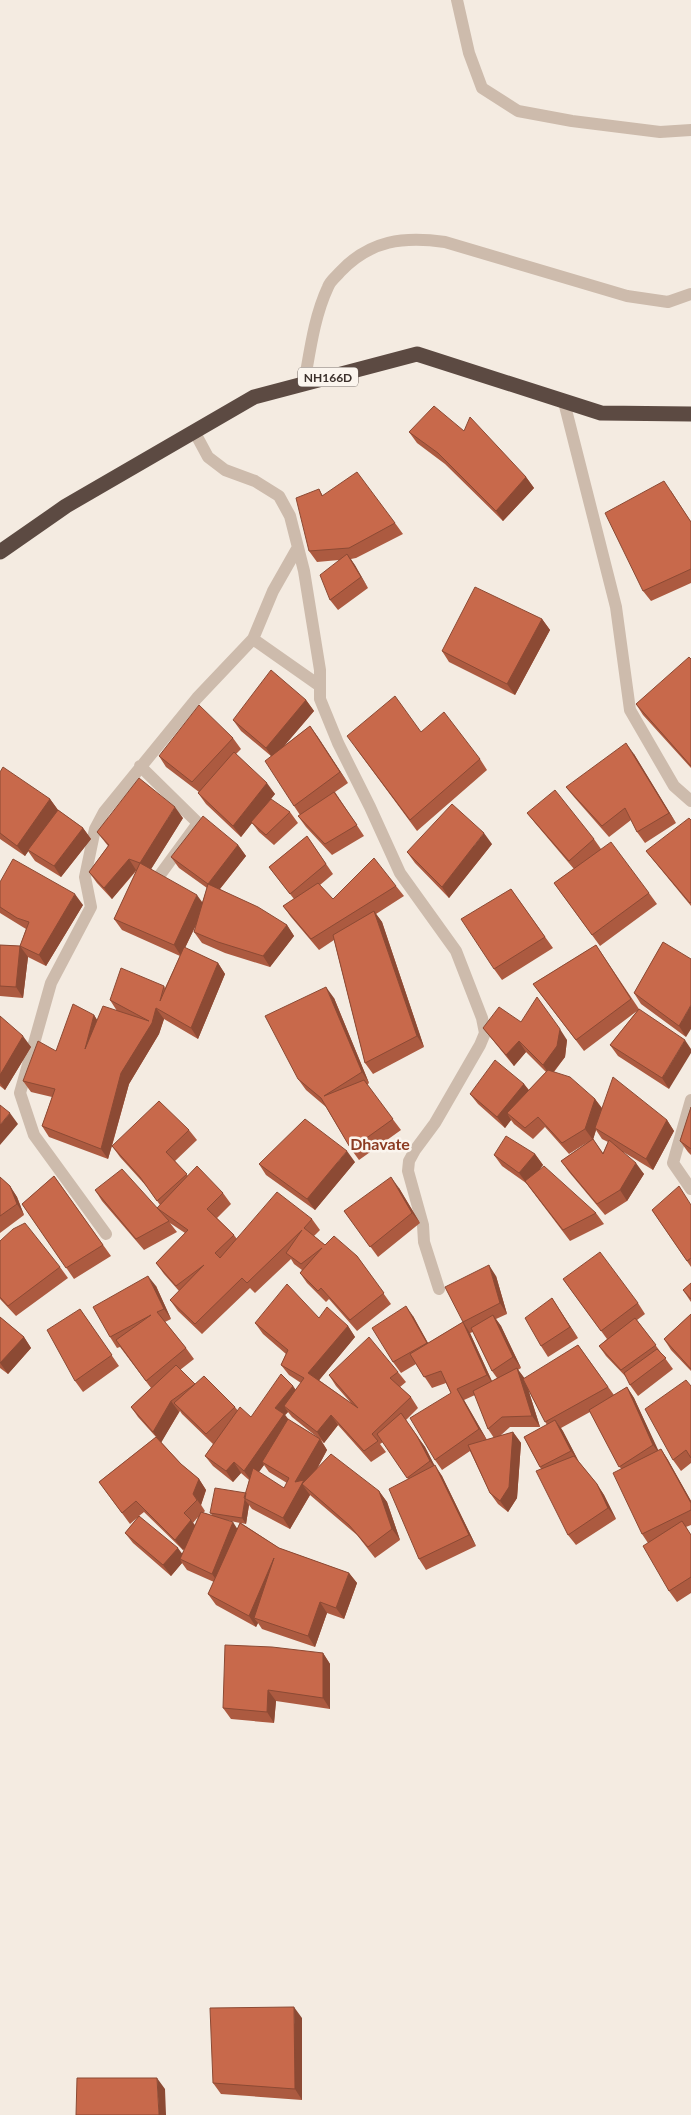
<svg xmlns="http://www.w3.org/2000/svg" width="691" height="2115" viewBox="0 0 691 2115" font-family="Lato,sans-serif">
	<rect width="100%" height="100%" fill="#f4ebe1"/>
	<g fill="none" stroke-linecap="round" stroke-linejoin="round">
		<path stroke="#cdbbac" stroke-width="12" d="M457,0l12,53 13,35 36,23 54,10 88,11 31,-2
			M304,384c6,-33 10,-67 24,-97 2,-6 8,-10 12,-15 30,-32 64,-36 105,-30l182,54 41,6 23,-8
			M564,402l52,205 14,103 44,76 17,15
			M194,431l14,26 17,13 30,11 24,15 11,20 14,55 16,99v29l18,44 32,64 30,66 56,78 26,67 3,15 -5,12 -45,78 -20,27 -6,11 -1,10 15,54 1,17 15,47
			M253,639l67,47
			M140,766l58,57 -41,56
			M691,1100l-18,63 18,26
			M106,1234l-72,-99 -14,-42 31,-110 40,-76 -6,-30 10,-48 9,-17 93,-114 56,-59 20,-48 25,-44"/>
		<path stroke="#5c4a42" stroke-width="15" d="M0,552l66,-46 188,-109 163,-43 184,59 90,1"/>
	</g>
	<path fill="#ac5a40" fill-rule="evenodd" d="M464,431l62,46 8,11 -31,33 -58,-57 -28,-21 -8,-11z
		M319,489l4,7 72,27 8,11 -47,24 -5,1 17,29 -30,22 -8,-10 9,-40 -22,2 -8,-11z
		M671,491l20,31v61l-40,18 -8,-10z
		M542,619l8,11 -35,65 -66,-33 -7,-11z
		M691,659v109l-48,-53 -7,-11z
		M306,700l8,11 -30,35 26,-20 38,57 -13,9 29,44 -32,19 -26,-28 -8,-11 2,-1 -6,-9 -23,-50 -30,-25 -8,-11z
		M421,732l59,27 7,11 -70,61 -62,-84z
		M233,738l8,11 -5,5 39,40 -7,8 22,10 8,11 -24,22 -15,-13 -7,-9 -11,14 -35,-33 -8,-11 1,-1 -33,-25 -7,-11z
		M634,754l42,69 -31,20 -8,-11 -6,-12 -22,17 -35,-40 -8,-10z
		M0,772l50,27 8,11 25,18 8,11 -30,38 -26,-16 -7,-10 -3,5 -25,-17z
		M527,813l67,26 7,10 48,44 8,11 -57,42 -46,-63 20,-14 -39,-46z
		M183,818l-32,51 51,34 5,-15 -28,-20 -8,-11 67,-12 8,11 -26,33 67,36 7,11 -24,31 -45,-14 -23,-10 -8,-11 3,-9 -12,25 33,15 7,11 -27,65 -34,-20 -5,15 -30,50 -17,62 77,-16 8,10 -22,21 13,15 35,17 8,11 -14,14 17,17 3,4 75,-20 8,11 -6,6 11,9 32,11 34,48 -34,27 -28,-32 -3,3 -19,-19 -7,-10 2,-3 -8,-6 -3,-5 -36,34 -5,-5 -48,46 -24,-23 -8,-11 9,-9 -15,-17 -8,-11 29,-30 -15,-10 7,9 -33,18 -42,-49 -7,-11 62,18 3,-3 -12,-17 -28,-31 -8,-11 -4,13 -59,-22 -7,-11 10,-29 -21,-5 -8,-11 71,-66 3,5 20,-9 -7,-11 54,-14 1,2 15,-32 -58,-26 -8,-11 23,-49 -25,29 -15,-16 -8,-11 19,-26 -11,-14z
		M691,820v86l-37,-45 -8,-10z
		M307,836l26,38 -13,11 13,14 63,-13 8,10 -28,18 6,8 42,125 -51,27 -8,-11 -31,-123 -15,10 -28,-33 -8,-11 11,-7 -25,-32z
		M492,844l-43,54 -34,-35 -8,-11z
		M0,882l83,23 -37,61 -18,-9 -5,41 -23,-2v-51l20,1 6,-17 -26,-16z
		M511,889l42,59 -51,32 -8,-11z
		M663,942l23,95 -45,-33 -7,-11z
		M596,945l43,64 30,80 -51,-33 -8,-11 27,-34 -53,40 -51,-67z
		M334,998l35,85 -2,2 34,45 -42,30 -8,-11 -25,-42 -20,-17 -8,-11z
		M0,1016l31,31 -26,43 -5,-4z
		M521,1022l46,18 -2,17 -11,15 41,27 7,9 65,12 7,11 -21,39 -33,-20 24,24 -17,27 -22,14 -36,-43 -8,-11 27,-19 -19,12 -24,-27 -12,12 -19,-15 -3,-4 -6,8 -27,-24 -8,-10 54,-10 5,6 17,-18 -20,-20 -12,14 -23,-28 -8,-10zM596,1130l6,9 6,3 -5,11 -10,-14z
		M691,1107v48l-3,-3 -8,-11z
		M535,1154l8,11 -4,5 57,43 8,11 -34,17 -44,-58 -24,-17 -8,-11z
		M355,1162l-40,48 -49,-35 -7,-11z
		M54,1176l57,80 -37,23 -52,-75z
		M0,1177l10,9 7,11 7,18 -24,18z
		M399,1188l21,35 -42,34 -34,-46z
		M691,1204v63l-39,-57z
		M0,1241l60,26 8,11 -52,38 -16,-17z
		M496,1276l11,38 -11,5 5,7 20,42 -3,2 7,9 53,-34 36,50 13,-8 7,11 24,53 3,-2 7,11 23,41v24l-5,2 5,8v58l-14,9 -8,-11 -21,-48 -6,-9 -21,-65 -31,-57 -29,16 18,34 18,22 7,11 12,24 -40,26 -8,-10 -27,-66 -17,-32 23,-12 -19,-36 12,38h-30l-10,9 13,-4 8,11 -4,55 -9,14 -10,-8 -8,-11 -20,-42 -28,19 -7,-10 16,-67 -5,-10 -14,5 -16,-24 -15,9 -8,-11 20,-46 15,27 35,-21zM473,1332l19,39 5,7 -5,3 -22,-48zM475,1395l13,34 6,9 -7,2 -23,-40z
		M563,1279l75,24 7,11 -8,6 36,49 -35,27 -8,-11 -3,-7 -21,-22 -7,-10 8,-7z
		M691,1283v19l-8,-12z
		M156,1286l15,33 -6,3 21,26 8,11 -14,11 15,14 40,23 3,4 13,6 42,-31 3,4 5,-7 -12,-8 -8,-10 5,-11 -23,-20 -8,-11 64,-5 29,8 7,11 -36,43 33,24 -16,-18 -7,-11 69,-3 8,10 -6,5 11,10 7,11 -12,12 19,27 9,18 8,11 34,70 -50,24 -7,-11 -11,-80 -25,-37 -3,2 6,8 -15,10 -33,-37 -14,18 -3,-3 6,10 -10,19 62,22 8,11 13,38 -25,18 -18,-23 -47,-40 -20,34 -38,-20 -3,-4 -3,19 -5,-1 38,25 70,25 8,10 -13,36 -17,-6 -12,34 -53,-18 -4,-6 -2,4 -40,-22 -8,-11 6,-12 -27,-12 -5,-7 -11,13 -38,-33 -8,-10 13,-16 -8,7 -31,-42 57,-45 -18,-20 -7,-10 20,-19 -31,-41 -3,1 -7,-11zM180,1411l2,3 31,30 -8,12 8,10 20,16 8,-9 8,7 -3,13 -36,20 3,3 -10,-3 2,-2 -4,-6 5,-15 -7,-11 -18,-15 -20,-22zM288,1412l4,5 25,20 -28,-17 -4,-5zM264,1465l5,7 18,11 -3,5 -26,-16zM144,1512l39,38 2,-1 -3,5 -43,-38zM198,1517l-3,8 -2,-2zM226,1520l14,3 -3,6z
		M552,1298l26,40 -30,19 -7,-11z
		M80,1309l39,57 -36,26 -8,-11z
		M691,1314v57l-20,-21 -7,-11z
		M0,1317l24,20 7,11 -23,26 -8,-6z
		M691,1386v77l-10,8 -8,-11z
		M323,1653l7,11v45l-54,-8 -2,22 -43,-4 -8,-11z
		M302,2018v82l-81,-6 -8,-11z"/>
	<path fill="#8c4a34" d="M526,477l8,11 -31,33 -7,-10z
		M347,554l8,11 13,23 -7,-11z
		M542,619l8,11 -35,65 -8,-11z
		M306,700l8,11 -41,48 -7,-11z
		M310,726l8,11 30,46 -8,-11z
		M626,743l8,11 42,69 -7,-10z
		M267,783l8,11 -34,43 -8,-11z
		M50,799l8,11 -33,46 -8,-10z
		M175,807l8,11 -35,56 -8,-11z
		M83,828l8,11 -30,38 -7,-11z
		M484,833l8,11 -43,54 -7,-11z
		M238,845l8,11 -31,39 -7,-11z
		M129,859l7,11 -24,29 -8,-11z
		M75,894l8,11 -37,61 -7,-11z
		M197,895l8,11 -24,50 -7,-11z
		M374,911l8,11 42,125 -7,-11z
		M287,925l7,11 -24,31 -7,-11z
		M20,946l8,11 -5,41 -7,-11z
		M218,963l7,11 -27,65 -7,-11z
		M326,987l8,11 35,85 -7,-11z
		M691,1005v24l-5,8 -7,-11z
		M156,1008l8,11 -5,15 -30,50 -21,75 -7,-10 20,-76z
		M94,1015l7,11 -16,23z
		M560,1029l7,11 -2,17 -15,19 -7,-11z
		M23,1036l8,11 -26,43 -5,-7v-8z
		M685,1040l6,9v4l-22,36 -7,-11z
		M519,1041l7,11 -12,14 -8,-11z
		M524,1084l8,11 -25,18 4,7 -6,8 -8,-11z
		M595,1099l8,11 -8,18 1,2 -3,10 -8,-11z
		M10,1113l8,11 -18,21v-20z
		M667,1120l7,11 -21,39 -7,-11z
		M347,1151l8,11 -40,48 -8,-11z
		M535,1154l8,11 -16,19 -8,-11z
		M636,1163l8,11 -17,27 -7,-11z
		M391,1177l8,11 21,35 -8,-10z
		M10,1186l7,11 7,18 -7,-11z
		M489,1265l7,11 11,38 -7,-11z
		M148,1276l8,10 15,33 -7,-10z
		M552,1298l7,11 19,29 -8,-11z
		M406,1306l7,10 21,38 -7,-11z
		M493,1315l8,11 20,42 -8,-11z
		M463,1322l7,11 24,53 -7,-11z
		M348,1326l7,11 -39,47 -8,-11z
		M24,1337l7,11 -23,26 -8,-11z
		M517,1368l8,11 15,48 -8,-11z
		M293,1386l7,11 -16,9 4,6 -3,3 7,9 -30,38 2,3 -12,17 -8,-11 31,-63z
		M627,1387l7,11 27,58 -8,-11z
		M457,1389l7,11 23,40 -8,-11z
		M171,1401l8,11 -18,31 -8,-11z
		M331,1415l7,10 -14,18 -7,-11z
		M555,1420l8,11 16,31 -8,-11z
		M513,1432l8,11 -4,55 -9,14 -8,-11z
		M417,1436l8,11 13,25 -8,-11z
		M320,1439l7,11 -19,35 -6,-1 8,11 -20,34 -7,-11 12,-36z
		M661,1449l7,11 23,41v2z
		M234,1462l7,11 -8,9 -7,-11z
		M435,1465l7,11 34,70 -7,-11z
		M199,1479l7,11 -5,15 4,6 -12,-17z
		M597,1484l7,11 12,24 -8,-11z
		M379,1491l8,11 13,38 -8,-11z
		M245,1500l4,5 -3,19 -4,-6z
		M191,1520l8,11 -16,19 -8,-10z
		M233,1522l7,11 -20,52 -8,-11z
		M178,1548l8,11h-6l2,4 -11,13 -8,-11z
		M274,1558l-20,60 4,5 -2,4 -7,-11z
		M349,1573l8,10 -13,36 -8,-11z
		M320,1602l7,11 -12,34 -7,-11z
		M323,1653l7,11v45l-7,-11z
		M268,1690l8,11 -2,22 -7,-11z
		M294,2007l8,11v82l-7,-11z
		M157,2078l8,11 1,26h-7z"/>
	<path fill="#c8694b" stroke="#8c4a34" d="M434,406l30,25 6,-14 56,60 -30,34 -58,-58 -29,-21z
		M357,472l38,51 -46,25 -40,3 -13,-53 23,-9 3,7z
		M664,481l27,41v47l-48,22 -38,-78z
		M347,554l14,23 -31,23 -10,-25z
		M475,587l67,32 -35,65 -65,-33z
		M689,657l2,2v107l-55,-62z
		M271,670l35,30 -40,48 -33,-28z
		M395,696l26,36 23,-20 36,47 -70,61 -63,-84z
		M199,705l34,33 -41,44 -33,-26z
		M310,726l30,46 -46,34 -29,-45z
		M626,743l43,70 -32,19 -12,-24 -23,18 -36,-39z
		M234,752l33,31 -34,43 -35,-33z
		M3,767l47,32 -33,47 -17,-13v-61z
		M139,778l36,29 -35,56 -11,-4 -25,29 -15,-16 20,-27 -12,-13z
		M555,790l39,49 -25,22 -42,-48z
		M334,792l23,33 -32,19 -27,-28z
		M271,799l19,13 -24,23 -15,-13z
		M452,804l32,29 -42,54 -35,-35z
		M58,810l25,18 -29,38 -26,-16z
		M203,816l35,29 -30,39 -37,-27z
		M689,818l2,2v82l-1,1 -44,-52z
		M307,836l19,28 -36,30 -21,-27z
		M611,842l38,51 -57,42 -38,-52z
		M374,858l22,28 -85,53 -28,-33 35,-23 15,16z
		M13,859l62,35 -36,61 -19,-9 -4,41 -16,-1v-41l20,1 9,-24 -12,-4 -17,-11v-25z
		M140,863l57,32 -23,50 -60,-26z
		M208,884l50,23 29,18 -24,31 -45,-14 -24,-10z
		M511,889l34,48 -51,32 -33,-50z
		M374,911l43,125 -52,27 -32,-128z
		M663,942l28,17v46l-12,21 -45,-33z
		M596,945l35,54 -55,41 -43,-56z
		M184,947l34,16 -27,65 -35,-20 -4,15 -31,50 -20,76 -59,-23 13,-37 -32,-8 15,-40 18,10 17,-47 21,11 -9,34 18,-43 46,15 -39,-21 11,-32 43,18 -4,15z
		M326,987l36,85 -38,24 40,-16 29,39 -42,30 -30,-51 -23,-19 -33,-63z
		M537,997l23,32 -3,17 -14,19 -24,-24 -13,14 -23,-27 16,-21 22,15z
		M639,1009l46,31 -23,38 -52,-33z
		M0,1016l23,20 -23,39z
		M495,1060l29,24 -27,33 -27,-23z
		M548,1070l22,7 25,22 -10,30 -23,14 -24,-26 -13,11 -18,-15z
		M613,1077l54,43 -21,39 -51,-31z
		M159,1101l30,29 -23,22 21,22 -30,27 -17,-24 -28,-31z
		M0,1105l10,8 -10,12z
		M691,1107v42l-11,-8z
		M305,1119l42,32 -40,48 -48,-35z
		M506,1136l29,18 -16,19 -25,-18z
		M593,1139l10,15 6,-14 27,23 -16,27 -23,14 -36,-43z
		M197,1166l26,27 -16,16 27,26 -19,18 5,5 57,-66 35,27 -8,9 21,17 9,-9 23,20 27,37 -34,27 -29,-32 -3,3 -18,-18 22,-25 -21,16 -15,-11 16,-23 -55,53 -5,-5 -47,46 -25,-24 34,-35 -28,21 -20,-23 32,-33 -31,-22z
		M544,1166l52,47 -33,17 -38,-49z
		M122,1169l47,52 -33,18 -41,-49z
		M54,1176l49,69 -37,23 -44,-64z
		M0,1177l10,9 7,18 -17,12z
		M391,1177l21,36 -42,34 -26,-36z
		M679,1186l12,19v53l-4,3 -35,-51z
		M25,1223l35,44 -52,39 -8,-9v-56l13,-12z
		M600,1252l38,51 -37,28 -38,-52z
		M489,1265l11,38 -37,19 -18,-35z
		M148,1276l16,33 -7,3 29,36 -40,33 -30,-41 35,-25 -41,22 -17,-30z
		M691,1283v16l-8,-9z
		M287,1284l32,34 8,-11 21,19 -40,47 50,35 -29,-33 40,-38 29,35 -8,6 21,19 -39,37 6,7 -14,10 -33,-36 -14,17 -33,-26 20,-28 -23,-13 7,-15 -33,-27z
		M552,1298l18,29 -29,19 -16,-28z
		M406,1306l21,37 -34,19 -21,-34z
		M80,1309l32,46 -37,26 -28,-51z
		M691,1314v55l-27,-30z
		M493,1315l20,42 -21,14 -21,-43z
		M0,1317l24,20 -24,26z
		M635,1318l21,27 -35,25 -22,-24z
		M463,1322l24,53 -30,14 22,40 -44,31 -25,-42 41,-25 -10,-22 -17,6 -14,-23z
		M578,1345l30,42 -63,35 -22,-43z
		M657,1349l9,9 -36,27 -6,-12z
		M176,1365l19,19 -24,17 -18,31 -22,-25z
		M517,1368l15,48 -30,1 -14,12 -15,-38z
		M281,1374l12,12 -18,22 9,6 -40,57 -10,-9 -8,9 -21,-15 35,-49 11,10z
		M204,1376l31,31 -29,27 -32,-31z
		M686,1380l5,6v72l-5,-8 -13,10 -28,-51z
		M627,1387l26,58 -34,22 -30,-57z
		M401,1413l16,23 13,25 -23,17 -30,-44z
		M288,1419l32,20 -25,43 9,-2 -21,38 -39,-20 9,-30 31,20 5,-10 -27,-16z
		M555,1420l16,31 -31,16 -16,-30z
		M513,1432l-4,55 -9,14 -10,-8 -22,-48z
		M156,1437l25,27 18,15 -6,15 4,6 -13,13 7,7 -16,20 -39,-39 -14,12 -23,-31z
		M661,1449l30,54v7l-49,24 -29,-61z
		M331,1454l48,37 13,38 -24,18 -19,-22 -47,-41z
		M574,1456l23,28 11,24 -40,27 -32,-64z
		M435,1465l34,70 -50,24 -30,-70z
		M215,1488l31,5 -4,25 -32,-5z
		M201,1512l32,10 -21,52 -32,-15z
		M139,1516l39,32 -15,17 -38,-32z
		M682,1521l9,14v42l-22,14 -26,-45z
		M240,1523l39,25 70,25 -13,35 -16,-6 -12,34 -54,-18 20,-60 -25,58 -41,-22z
		M225,1645l47,2 51,6v45l-55,-8 -1,22 -44,-4z
		M294,2007l1,82 -82,-6 -3,-75z
		M77,2078h80l2,37h-83z"/>
	<g text-anchor="middle" dominant-baseline="central" stroke-width="5" stroke-linejoin="round" paint-order="stroke">
		<rect fill="#fbf5ee" stroke="#756b66" stroke-width="1" x="298" y="367.5" width="60" height="19" rx="4"/>
		<g font-size="12" font-weight="bold" fill="#3b302b">
			<text x="328" y="377">NH166D</text>
		</g>
		<g font-size="16" font-weight="bold" fill="#8c3b22" stroke="#fbf5ee">
			<text x="380" y="1143">Dhavate</text>
		</g>
	</g>
</svg>
